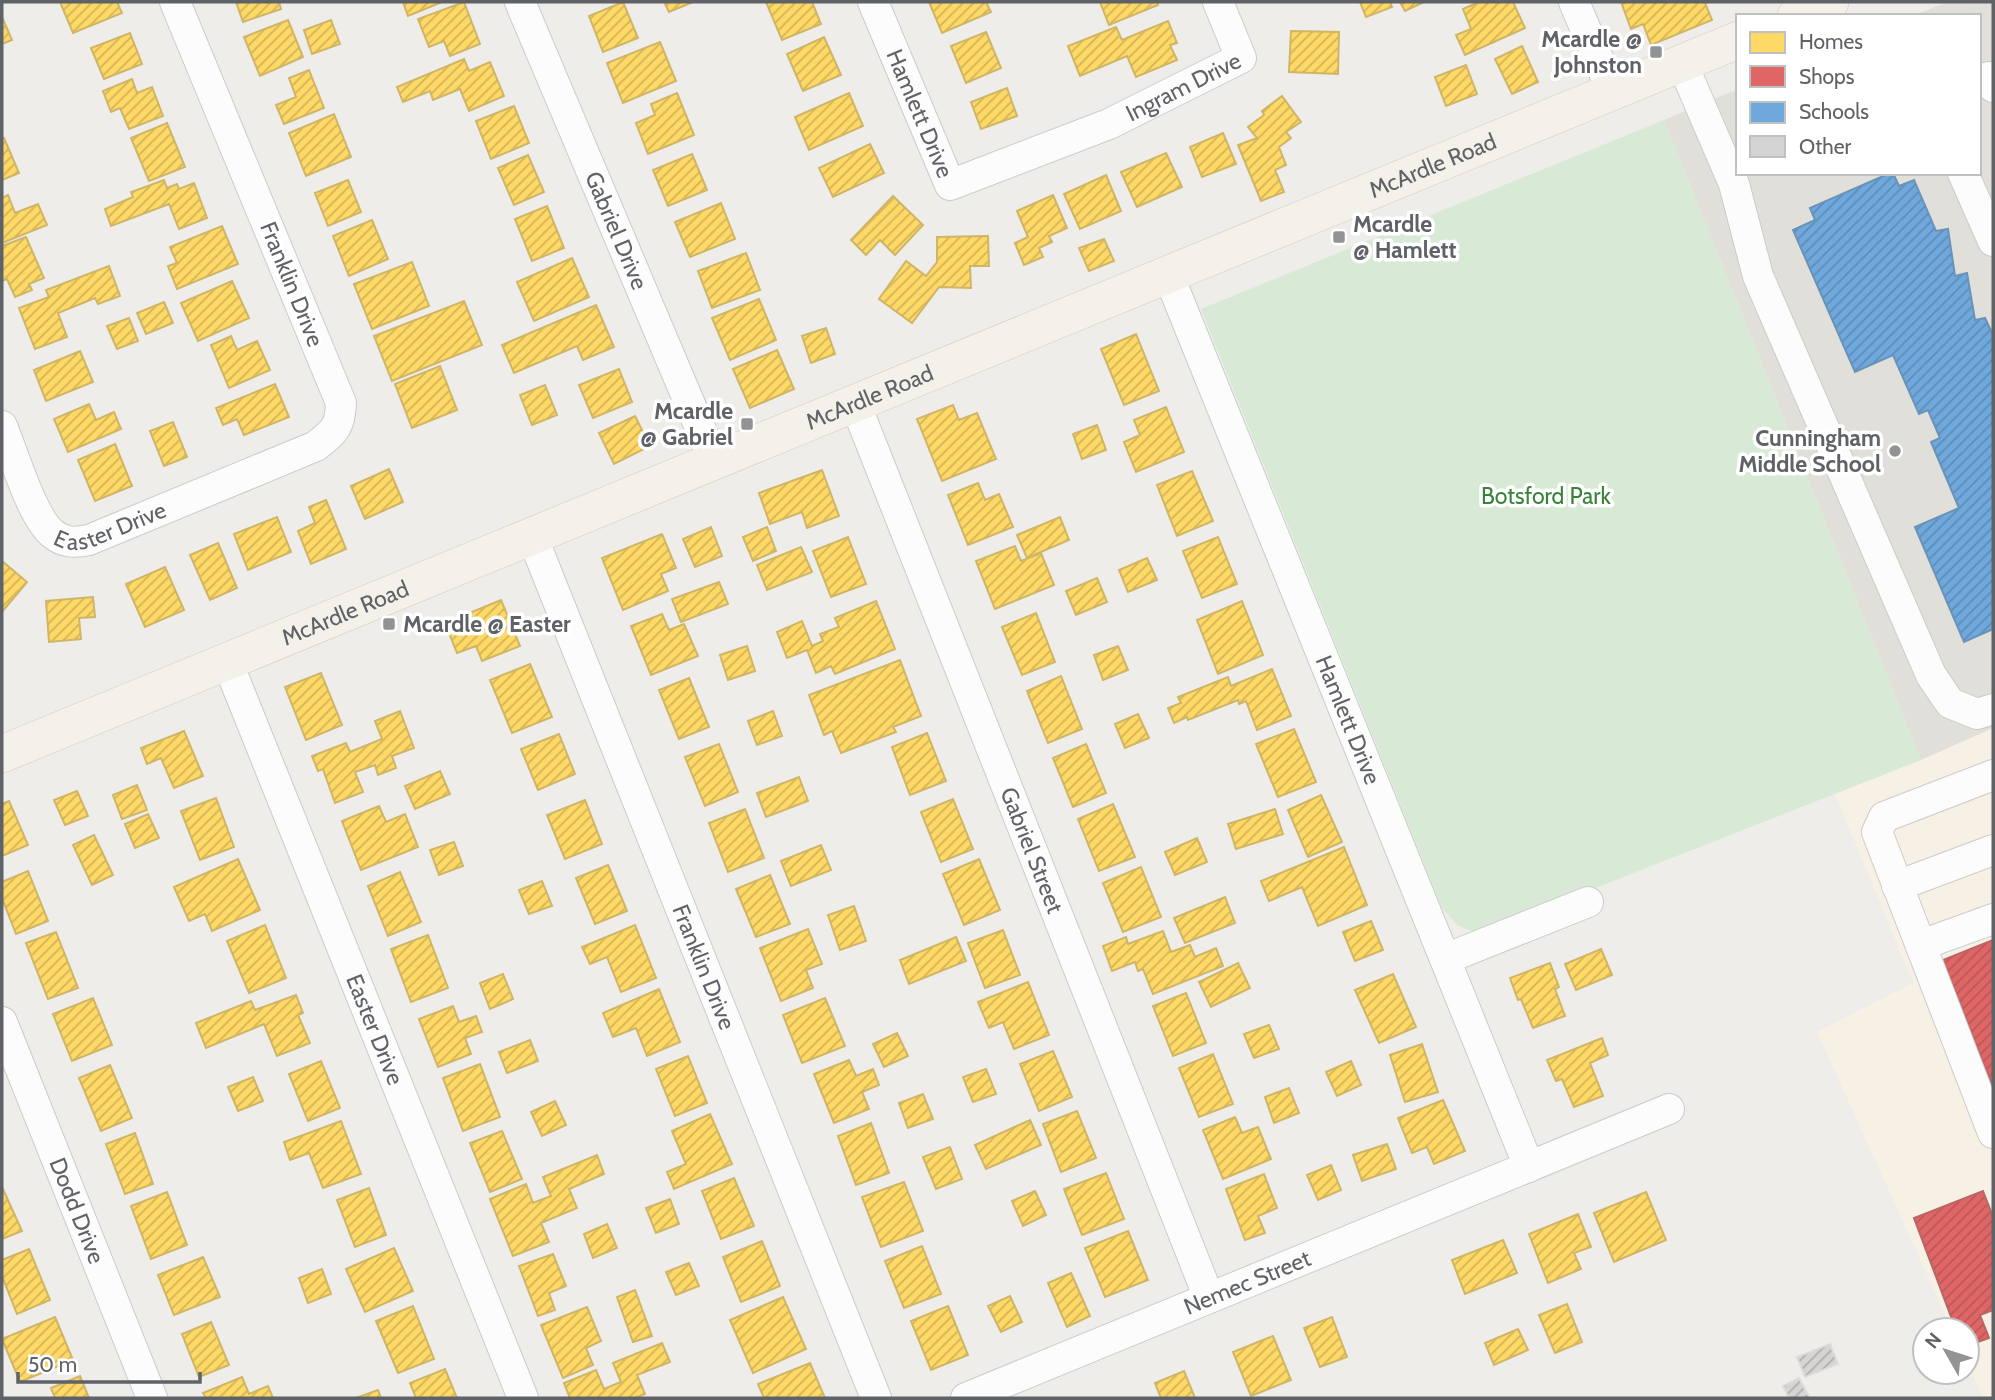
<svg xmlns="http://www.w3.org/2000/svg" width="1995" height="1400" viewBox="0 0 1995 1400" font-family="Cabin,sans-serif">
	<defs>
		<pattern id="homes-hatch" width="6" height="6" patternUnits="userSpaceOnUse" patternTransform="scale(1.75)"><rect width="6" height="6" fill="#ffd966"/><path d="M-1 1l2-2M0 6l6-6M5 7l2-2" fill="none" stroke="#d2b358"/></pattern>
		<pattern id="shops-hatch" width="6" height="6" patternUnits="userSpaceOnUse" patternTransform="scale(1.75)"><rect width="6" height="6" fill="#e06666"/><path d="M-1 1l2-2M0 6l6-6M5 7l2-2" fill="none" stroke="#b95758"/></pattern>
		<pattern id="schools-hatch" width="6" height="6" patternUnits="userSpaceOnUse" patternTransform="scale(1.75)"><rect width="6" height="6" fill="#6fa8dc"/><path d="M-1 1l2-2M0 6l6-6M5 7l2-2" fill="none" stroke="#5e8cb6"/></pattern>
		<pattern id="building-hatch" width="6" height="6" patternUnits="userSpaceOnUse" patternTransform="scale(1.75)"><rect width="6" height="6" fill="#d5d4d2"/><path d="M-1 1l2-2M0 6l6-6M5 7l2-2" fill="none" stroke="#b0afae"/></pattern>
	</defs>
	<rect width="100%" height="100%" fill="#eeede9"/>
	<path fill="#f6f1e4" d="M1993,728v670h-10l-16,-36v-32h-15l-135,-298 96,-49 -78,-189z"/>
	<path fill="#e1dfd9" d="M1947,2h46v726l-72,32 -257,-640 74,-31v84h241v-157h-66z"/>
	<path fill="#d8e9d5" d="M1664,120l257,640 -443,174 -21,-9 -15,-17 -241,-599z"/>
	<path fill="url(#homes-hatch)" stroke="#cfb566" stroke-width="2" d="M60,2h57l5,11 -49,20z
		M236,2h43l2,7 -38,13z
		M403,2h39l-34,14z
		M464,2l16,42 -30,12 -6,-15 -15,6 -11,-28z
		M623,2l15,36 -35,14 -14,-36z
		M664,2h29l-24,10z
		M766,2h46l9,22 -39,16z
		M929,2h57l5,10 -49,21z
		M1100,2h57l1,3 -49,20z
		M1360,2h30l2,5 -26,10z
		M1400,2h24l-19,9z
		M1479,2h34l12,26 -60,27 -9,-20 15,-6 -8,-20z
		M1621,2h87l-3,1 7,17 -61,25 -8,-21 -12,5z
		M2,17l10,23 -10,4z
		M288,20l15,37 -43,19 -16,-39z
		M331,20l9,24 -28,10 -8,-24z
		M1168,21l9,22 -7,2 7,15 -41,17 -9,-21 -47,20 -12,-30 48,-19 6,13z
		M1291,31l48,1 -1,42 -49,-2z
		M986,32l15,36 -35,15 -15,-37z
		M130,33l12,31 -38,15 -13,-31z
		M824,37l17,38 -38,16 -16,-37z
		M660,42l16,39 -53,22 -16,-40z
		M1522,46l16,36 -26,12 -17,-35z
		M464,59l5,12 21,-9 14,34 -35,15 -9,-22 -27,11 -3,-9 -27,11 -6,-15z
		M1466,65l11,29 -31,12 -11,-29z
		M309,70l15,38 -40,16 -8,-19 20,-8 -7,-19z
		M132,79l5,14 15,-6 11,29 -34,13 -9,-21 -9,4 -8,-21z
		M1007,88l10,28 -36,13 -10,-27z
		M677,93l17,42 -46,19 -12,-31 19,-8 -4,-11z
		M849,93l14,33 -54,24 -14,-33z
		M1282,96l19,26 -15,10 5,6 -12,9 7,18 -11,5 9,22 -23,9 -23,-56 19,-7 -9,-11 16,-12 -2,-4z
		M514,106l15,37 -38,16 -15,-38z
		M334,114l17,43 -45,19 -17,-43z
		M167,123l18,44 -36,14 -18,-43z
		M1223,133l13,31 -34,13 -12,-30z
		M4,138l15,35 -17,7v-41z
		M870,144l14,29 -51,24 -14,-29z
		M1166,153l16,34 -45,20 -16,-35z
		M692,154l15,36 -39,16 -15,-36z
		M528,155l16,37 -30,13 -16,-37z
		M1106,175l15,36 -41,18 -16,-35z
		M164,180l3,8 10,-4 2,5 15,-6 13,35 -28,11 -10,-25 -58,22 -6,-17 28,-12 -2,-5z
		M348,180l13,32 -33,14 -13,-33z
		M8,195l7,18 23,-9 9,21 -45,18v-45z
		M1053,195l14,33 -18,8 3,6 -13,6 4,9 -19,8 -9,-22 13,-6 -11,-26z
		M893,196l30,29 -28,30 -15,-15 -14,15 -15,-15z
		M721,203l14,36 -45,18 -15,-35z
		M547,206l17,42 -32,13 -17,-42z
		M372,220l16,39 -39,17 -16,-40z
		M222,226l16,38 -61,25 -9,-23 9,-3 -7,-16z
		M988,236l1,30h-19l1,22 -32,-1 -27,36 -33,-24 27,-38 20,15 11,-14v-25z
		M26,237l18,41 -15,6 3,6 -17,7 -8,-18 -5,2v-35z
		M1104,239l10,22 -25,10 -10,-23z
		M746,253l14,37 -48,18 -14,-37z
		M572,258l17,39 -55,24 -17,-39z
		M412,262l17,44 -57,23 -18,-45z
		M109,266l11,30 -22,8 -3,-6 -37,15 9,24 -32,12 -16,-41 30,-11 -3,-7z
		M232,281l17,37 -51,23 -17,-38z
		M759,299l17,41 -46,20 -18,-42z
		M464,301l18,44 -90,36 -18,-45z
		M164,302l9,21 -27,11 -9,-21z
		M596,305l18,42 -31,13 -6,-14 -63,27 -12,-28z
		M129,318l9,23 -21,8 -10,-23z
		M826,328l9,26 -24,9 -9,-27z
		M1136,334l23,57 -35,14 -23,-56z
		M231,336l6,14 20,-9 13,29 -41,18 -18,-43z
		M777,350l17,39 -44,19 -17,-39z
		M80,351l13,31 -47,19 -12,-31z
		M440,366l17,44 -45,18 -17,-44z
		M619,369l13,33 -39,16 -14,-33z
		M275,384l14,33 -45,18 -7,-16 -14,6 -7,-17z
		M545,385l12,30 -25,10 -12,-30z
		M89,404l7,16 18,-8 7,17 -53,23 -14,-33z
		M953,405l6,15 18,-7 19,46 -54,22 -25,-62z
		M1166,407l18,45 -48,20 -12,-30 16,-7 -6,-15z
		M635,416l15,30 -36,18 -15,-31z
		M173,422l14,35 -23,9 -14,-35z
		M1097,425l9,25 -24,9 -9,-25z
		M115,444l17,42 -37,15 -17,-41z
		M389,469l14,33 -38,17 -14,-33z
		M822,470l17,46 -32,12 -5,-16 -32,12 -11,-31z
		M1192,471l21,50 -36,15 -20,-51z
		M978,483l7,17 14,-6 14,33 -45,18 -20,-50z
		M326,500l20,49 -35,15 -13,-33 17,-8 -6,-16z
		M277,517l14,35 -43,18 -14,-36z
		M1060,517l9,23 -42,18 -10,-23z
		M711,527l11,29 -27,11 -12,-28z
		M767,527l9,24 -23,10 -10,-24z
		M662,534l14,34 -15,6 7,17 -45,19 -21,-52z
		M848,537l18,47 -35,13 -18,-46z
		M1218,537l19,47 -35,14 -19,-47z
		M218,543l19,45 -27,12 -20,-45z
		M1015,546l6,15 20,-8 13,32 -59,24 -19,-48z
		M801,547l11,25 -45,18 -10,-25z
		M1147,558l10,22 -29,12 -9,-22z
		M2,561l25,21 -25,30z
		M165,567l19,43 -39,17 -19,-43z
		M1097,578l10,24 -31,13 -10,-24z
		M719,582l9,22 -47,18 -9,-23z
		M93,597l2,20 -16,1 2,21 -32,3 -3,-41z
		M501,600l19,46 -38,15 -6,-15 -19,7 -12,-30z
		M876,601l19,48 -60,25 -4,-8 -15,7 -9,-23 -20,8 -10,-26 25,-11 10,25 11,-5 -3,-7 19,-7 -4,-9z
		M1242,601l21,54 -45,19 -21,-54z
		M1036,613l19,49 -33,13 -20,-48z
		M662,614l7,16 15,-6 14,32 -47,19 -20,-49z
		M747,646l8,25 -27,9 -8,-25z
		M1118,646l10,24 -25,10 -9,-25z
		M900,660l21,56 -28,11 3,5 -55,21 -9,-22 -8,4 -15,-40z
		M530,664l22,53 -40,16 -22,-53z
		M1272,669l19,47 -34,14 -11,-29 -7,3 -1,-4 -50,20 -1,-3 -13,6 -6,-15 13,-5 -3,-6 50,-20 3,9z
		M321,673l21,52 -36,15 -21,-53z
		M1061,676l21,53 -34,14 -21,-52z
		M689,678l20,49 -30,12 -20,-49z
		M400,711l14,37 -22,8 4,12 -18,7 -3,-10 -20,7 8,20 -28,11 -12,-34 -5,2 -6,-15 34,-13 4,9 32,-13 -7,-18z
		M773,711l9,25 -25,9 -9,-24z
		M1138,714l11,24 -24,10 -10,-24z
		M1294,729l22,53 -38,15 -22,-53z
		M184,731l19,45 -29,12 -13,-30 -14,6 -6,-16z
		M927,733l19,48 -36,14 -18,-48z
		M559,734l16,40 -37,16 -17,-41z
		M719,744l19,48 -33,14 -20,-49z
		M1086,744l20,49 -33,14 -20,-49z
		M440,771l10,23 -35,15 -10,-23z
		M799,777l9,24 -42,16 -9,-24z
		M137,785l10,25 -25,9 -9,-24z
		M77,791l11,25 -23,9 -11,-25z
		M1321,795l21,47 -34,15 -20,-47z
		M216,798l18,49 -34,13 -19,-49z
		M953,799l20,50 -32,13 -20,-50z
		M585,800l17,44 -37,15 -18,-44z
		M9,801l19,44 -26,11v-52z
		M1113,804l22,53 -36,14 -21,-52z
		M379,806l7,16 19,-8 13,33 -57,23 -19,-49z
		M745,809l19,49 -36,14 -19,-49z
		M1275,809l8,25 -47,15 -8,-25z
		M148,814l11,24 -24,10 -10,-24z
		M94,835l19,40 -21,10 -19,-40z
		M1197,838l10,24 -32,13 -10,-23z
		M454,842l9,24 -24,9 -9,-25z
		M821,845l10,25 -40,16 -10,-25z
		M1344,847l23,58 -49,21 -16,-39 -33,14 -8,-20z
		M238,859l22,51 -48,21 -7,-17 -16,7 -15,-34z
		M979,859l21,51 -36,15 -21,-51z
		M608,865l19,46 -32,13 -19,-46z
		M1141,867l20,50 -38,15 -20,-49z
		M28,871l20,50 -32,13 -14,-36v-16z
		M400,872l21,50 -33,14 -20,-50z
		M770,875l20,49 -34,13 -20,-48z
		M542,881l10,25 -23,8 -10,-24z
		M1225,897l10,26 -50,20 -11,-25z
		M854,906l12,35 -26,9 -12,-35z
		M1371,921l12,29 -28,11 -12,-29z
		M265,925l21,53 -37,15 -22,-52z
		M635,925l21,53 -35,14 -14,-35 -17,7 -8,-17z
		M808,929l14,35 -16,6 7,18 -32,13 -21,-53z
		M1003,930l17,45 -35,13 -17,-45z
		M1163,931l8,21 19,-7 5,12 21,-9 7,18 -70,28 -10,-25 -5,2 -3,-9 -23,9 -9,-25 23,-9 2,7z
		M56,932l22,56 -30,11 -22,-56z
		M428,935l20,53 -37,14 -20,-53z
		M956,937l10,24 -57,23 -9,-24z
		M1601,949l11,26 -36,15 -11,-26z
		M1238,963l12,25 -39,19 -12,-25z
		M1550,963l9,24 -4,2 10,27 -32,12 -12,-29 -3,1 -8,-22z
		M503,974l10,25 -23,10 -10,-26z
		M1393,974l23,53 -37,16 -24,-53z
		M1028,982l21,53 -35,14 -11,-27 -14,6 -11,-26z
		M659,989l21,53 -33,14 -11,-28 -23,9 -10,-24z
		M1186,993l20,50 -33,13 -20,-50z
		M296,995l7,18 -5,2 12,28 -33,13 -13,-32 -58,24 -10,-25 55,-22 4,9z
		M93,998l19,47 -40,16 -19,-47z
		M825,998l20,48 -43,17 -19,-48z
		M453,1006l6,16 17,-6 6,16 -17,6 6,16 -33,13 -19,-48z
		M1269,1025l10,24 -25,9 -10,-24z
		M897,1033l11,23 -24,11 -11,-23z
		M1602,1038l6,17 -18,8 13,33 -29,11 -12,-28 -6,2 -9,-21z
		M530,1040l8,21 -31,12 -8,-21z
		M1422,1044l16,48 -33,10 -15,-47z
		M1053,1051l19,46 -33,14 -19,-47z
		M1213,1054l20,50 -34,13 -20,-49z
		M688,1056l19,47 -32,13 -19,-47z
		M849,1060l7,16 17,-7 6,16 -17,7 7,17 -35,14 -20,-49z
		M321,1061l19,47 -32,13 -19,-47z
		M1351,1061l10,24 -24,11 -11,-24z
		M480,1064l20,53 -37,14 -20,-53z
		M110,1065l22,53 -31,13 -22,-53z
		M986,1069l10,25 -23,8 -10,-25z
		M253,1077l10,24 -25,10 -10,-24z
		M1289,1088l10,25 -25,10 -9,-26z
		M923,1094l10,25 -25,9 -9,-25z
		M1443,1100l22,51 -31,13 -7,-17 -15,6 -14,-35z
		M555,1101l11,24 -24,11 -11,-24z
		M1077,1111l19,47 -35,14 -18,-48z
		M710,1114l22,50 -58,25 -7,-17 19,-8 -14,-33z
		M1235,1117l7,16 16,-6 13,32 -48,20 -20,-49z
		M1030,1120l11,25 -55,24 -11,-24z
		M341,1121l20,53 -38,14 -14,-35 -19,7 -6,-18z
		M871,1123l18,50 -33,12 -18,-49z
		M502,1131l20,48 -32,13 -20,-49z
		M135,1133l18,51 -28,10 -19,-50z
		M1387,1144l9,25 -34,12 -9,-26z
		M950,1147l12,32 -26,10 -13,-32z
		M597,1155l7,19 -35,15 8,19 -36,15 8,19 -36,14 -23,-57 36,-15 7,19 18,-7 -8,-19z
		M1331,1165l10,25 -23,10 -11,-25z
		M1106,1173l18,46 -42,16 -18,-46z
		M1264,1174l13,34 -19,8 7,17 -20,7 -19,-51z
		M734,1178l20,48 -33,13 -19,-48z
		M904,1182l19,49 -42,16 -19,-50z
		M2,1187l20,44 -20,8z
		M369,1188l17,47 -31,12 -18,-47z
		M1035,1191l11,24 -23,11 -11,-25z
		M167,1192l20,53 -36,14 -20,-53z
		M1646,1192l20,48 -52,22 -20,-49z
		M670,1199l9,25 -23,9 -10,-25z
		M1578,1214l13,33 -17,6 7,16 -33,14 -19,-49z
		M607,1224l10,24 -24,10 -9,-24z
		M1128,1231l20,49 -43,17 -20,-49z
		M1503,1240l14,33 -52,21 -13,-34z
		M762,1241l18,45 -39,16 -18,-45z
		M922,1246l19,48 -37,14 -19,-47z
		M394,1248l19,43 -48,21 -19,-43z
		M29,1249l21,51 -33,14 -15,-38v-16z
		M553,1254l13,32 -17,7 6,17 -17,6 -19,-50z
		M203,1257l17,40 -46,18 -16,-40z
		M689,1263l10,23 -23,9 -10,-23z
		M322,1269l9,25 -23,9 -9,-25z
		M1071,1273l19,43 -23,11 -19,-44z
		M635,1290l17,46 -19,6 -16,-45z
		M1010,1296l12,26 -21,10 -13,-26z
		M783,1297l23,52 -53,24 -23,-53z
		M1567,1304l15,38 -27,11 -16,-38z
		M413,1306l21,53 -36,14 -22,-52z
		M948,1306l20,49 -37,15 -20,-49z
		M587,1307l14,34 -15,7 7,17 -30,13 -22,-53z
		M55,1317l18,43 -53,22 -18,-43z
		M1332,1317l15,40 -27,10 -16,-39z
		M211,1322l18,43 -30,12 -17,-43z
		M1518,1329l10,21 -34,15 -9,-22z
		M1273,1336l18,44 -40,16 -18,-44z
		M662,1343l8,19 -33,13 8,19 -10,4h-65l-6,-15 32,-13 8,19 17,-7 -8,-19z
		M810,1363l15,35h-61l-6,-14z
		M445,1369l12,29h-41l-6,-15z
		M1184,1371l11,27h-34l-6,-15z
		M80,1376l9,22h-34l-4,-10z
		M242,1377l7,17 19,-8 5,12h-67l-3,-5z
		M378,1390l3,8h-25z"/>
	<path fill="url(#shops-hatch)" stroke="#b96566" stroke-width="2" d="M1993,940v148l-50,-128z
		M1983,1191l10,26v93l-13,5 9,23 -22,8v-16h-11l-42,-112z"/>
	<path fill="url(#schools-hatch)" stroke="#6a93b9" stroke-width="2" d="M1890,173h3l6,13 15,-6 22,51 12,-2 7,47 12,-3 8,47 10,-2 8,17v294l-29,13 -49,-115 44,-19 -28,-66 9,-4 -12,-28 -9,4 -26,-59 -38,17 -62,-142 22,-10 -5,-12z"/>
	<path fill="url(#building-hatch)" stroke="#dddcd8" stroke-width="2" d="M1830,1344l8,20 -33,13 -8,-20z
		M1799,1378l11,20h-21l-6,-12z"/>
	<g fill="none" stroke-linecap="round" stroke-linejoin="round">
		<defs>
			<g id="minor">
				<path id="s1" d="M520,2l194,459"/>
				<path id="s2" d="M873,2l77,183 159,-61 132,-66 -23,-56"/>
				<path d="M1574,2l38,89"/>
				<path d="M1682,63l52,121 24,92 173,399 19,28 27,11 16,-5"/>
				<path d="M1989,77l4,10"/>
				<path d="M1963,173l30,68"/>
				<path id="s3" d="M1168,274l361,893"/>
				<path id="s4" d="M855,403l354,895"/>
				<path id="s5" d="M2,426c11,26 30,92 51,108 11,9 22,9 36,6l227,-94c19,-15 24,-19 25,-43l-166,-401"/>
				<path id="s6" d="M532,536l344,862"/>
				<path id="s7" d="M227,661l296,737"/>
				<path d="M1993,775l-109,42 -7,15 116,301"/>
				<path d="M1897,886l96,-36"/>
				<path d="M1921,945l72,-26"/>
				<path d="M1445,959l143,-57"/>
				<path id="s8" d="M2,1022l150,376"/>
				<path id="s9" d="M966,1398l703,-289"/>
			</g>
			<g id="major">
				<path d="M1796,16l34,-14"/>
				<path id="s10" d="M2,754l1736,-714"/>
			</g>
		</defs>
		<use href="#minor" stroke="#cbcbcb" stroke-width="32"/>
		<use href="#major" stroke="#d5ccb9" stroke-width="38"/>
		<use href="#minor" stroke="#fcfcfc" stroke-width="30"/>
		<use href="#major" stroke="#f3f1e9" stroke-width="37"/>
	</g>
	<g fill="#919394" stroke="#fff" stroke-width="2.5">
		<rect x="1649" y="45" width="14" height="14" rx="3.5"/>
		<rect x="1332" y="230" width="14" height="14" rx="3.5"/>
		<rect x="740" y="417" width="14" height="14" rx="3.5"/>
		<circle cx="1895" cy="451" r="7"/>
		<rect x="382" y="617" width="14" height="14" rx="3.5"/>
	</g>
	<g text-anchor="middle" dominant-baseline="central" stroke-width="7" stroke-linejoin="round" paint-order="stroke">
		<g font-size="23" font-weight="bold" fill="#5f6267" stroke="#fff" text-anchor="end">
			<text x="1642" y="39">Mcardle @<tspan x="1642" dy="26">Johnston</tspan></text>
			<text x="1353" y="224" text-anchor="start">Mcardle<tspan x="1353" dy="26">@ Hamlett</tspan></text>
			<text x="733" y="411">Mcardle<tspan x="733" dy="26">@ Gabriel</tspan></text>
			<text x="1881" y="438">Cunningham<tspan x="1881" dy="26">Middle School</tspan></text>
			<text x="403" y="624" text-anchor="start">Mcardle @ Easter</text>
		</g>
		<g font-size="23" fill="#5f6267" stroke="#fff">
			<text stroke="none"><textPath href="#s2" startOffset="452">Ingram Drive</textPath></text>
			<text stroke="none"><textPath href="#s2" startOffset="121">Hamlett Drive</textPath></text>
			<text stroke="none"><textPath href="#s10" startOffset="1547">McArdle Road</textPath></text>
			<text stroke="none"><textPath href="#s1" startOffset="248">Gabriel Drive</textPath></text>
			<text transform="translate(292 284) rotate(68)">Franklin Drive</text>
			<text stroke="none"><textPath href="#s10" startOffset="938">McArdle Road</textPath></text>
			<text stroke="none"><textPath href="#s5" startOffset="182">Easter Drive</textPath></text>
			<text stroke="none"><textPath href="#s10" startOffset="371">McArdle Road</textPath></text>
			<text stroke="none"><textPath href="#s3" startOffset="481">Hamlett Drive</textPath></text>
			<text stroke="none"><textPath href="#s4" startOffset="481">Gabriel Street</textPath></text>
			<text stroke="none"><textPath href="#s6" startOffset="464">Franklin Drive</textPath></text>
			<text stroke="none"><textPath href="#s7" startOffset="397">Easter Drive</textPath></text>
			<text stroke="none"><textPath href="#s8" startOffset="203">Dodd Drive</textPath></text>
			<text stroke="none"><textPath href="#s9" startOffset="304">Nemec Street</textPath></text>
		</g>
		<g font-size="23" fill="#3a833b" stroke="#fff">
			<text x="1546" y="496">Botsford Park</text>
		</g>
	</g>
	<rect width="1995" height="1400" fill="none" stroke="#5f6267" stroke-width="7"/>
	<rect x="1736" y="14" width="245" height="161" fill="#ffffff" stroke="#bfc0c2" stroke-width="2"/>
	<rect x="1750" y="32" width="35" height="21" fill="#ffd966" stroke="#bfc0c2" stroke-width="2"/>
	<text x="1799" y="49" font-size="21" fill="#5f6267">Homes</text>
	<rect x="1750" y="66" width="35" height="21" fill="#e06666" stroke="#bfc0c2" stroke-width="2"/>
	<text x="1799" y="84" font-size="21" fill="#5f6267">Shops</text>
	<rect x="1750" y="102" width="35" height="21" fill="#6fa8dc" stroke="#bfc0c2" stroke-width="2"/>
	<text x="1799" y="119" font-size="21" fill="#5f6267">Schools</text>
	<rect x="1750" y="136" width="35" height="21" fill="#d5d4d2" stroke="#bfc0c2" stroke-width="2"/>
	<text x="1799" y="154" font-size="21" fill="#5f6267">Other</text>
	<g transform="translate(1946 1351) rotate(309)"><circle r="33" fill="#ffffff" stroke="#bfc0c2" stroke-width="2"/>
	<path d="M0-5L12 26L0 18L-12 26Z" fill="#919394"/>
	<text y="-10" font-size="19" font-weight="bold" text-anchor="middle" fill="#5f6267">N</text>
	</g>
	<path d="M18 1372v10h182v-10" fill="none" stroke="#5f6267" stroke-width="3.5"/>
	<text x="28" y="1372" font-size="21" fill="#5f6267" stroke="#ffffff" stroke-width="5" paint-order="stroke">50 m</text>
</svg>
